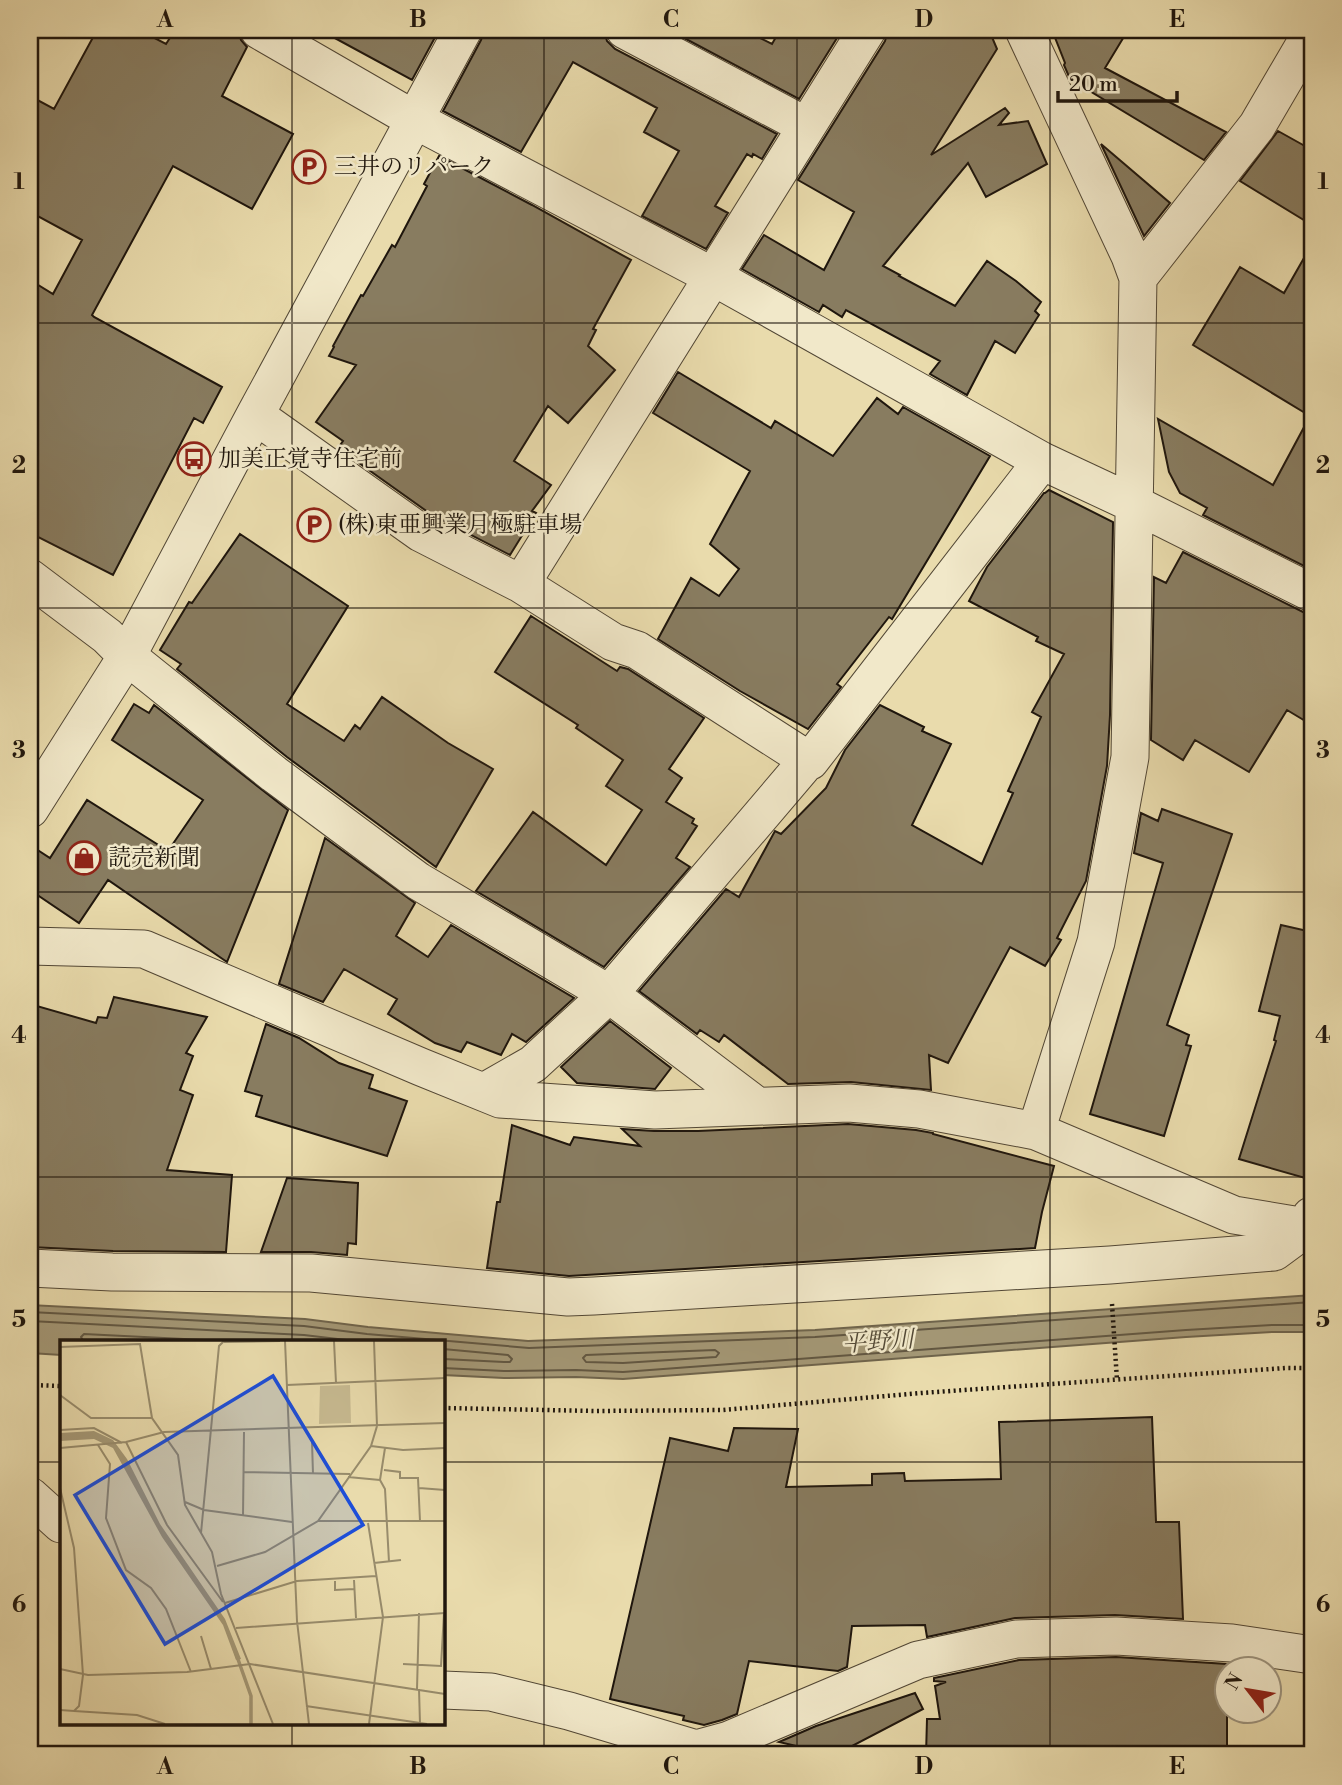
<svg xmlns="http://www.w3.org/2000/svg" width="1342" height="1785" viewBox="0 0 1342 1785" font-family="'Libre Bodoni','Noto Serif JP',serif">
	<rect width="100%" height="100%" fill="#e9dbac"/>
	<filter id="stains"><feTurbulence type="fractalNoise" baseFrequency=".00286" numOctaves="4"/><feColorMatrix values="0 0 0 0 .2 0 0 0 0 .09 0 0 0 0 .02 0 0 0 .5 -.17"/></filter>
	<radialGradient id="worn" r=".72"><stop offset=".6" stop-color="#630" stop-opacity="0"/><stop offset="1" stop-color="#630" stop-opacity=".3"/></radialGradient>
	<path fill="#a49876" stroke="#6f644c" stroke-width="2" d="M1312,1295v37h-40l-86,5 -563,42 -47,-2 -72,1 -61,-3v-33h-382v13l-31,-2v-48l275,14 63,8 160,14 287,-11z"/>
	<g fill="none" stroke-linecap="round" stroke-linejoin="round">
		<path stroke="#625742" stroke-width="2" d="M30,1312l274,14 63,8 162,14 286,-11 497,-35
			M30,1321l274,14 59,7
			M84,1342l-3,-5 3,-3 160,8
			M443,1349l65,6 4,4 -2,3h-6l-61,-3
			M715,1350l4,3 -3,4 -93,6 -37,-1 -3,-4 3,-3z
			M443,1368l61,3 72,-1 47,2 563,-42 86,-5h40"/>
	</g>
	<path fill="#887c60" stroke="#1f160d" stroke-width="2" d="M97,30h42l27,14 9,-14h63l3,10 6,7 -25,49 71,38 -41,75 -79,-43 -81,149 2,2 128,70 -19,36 -9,-5 -81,157 -83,-42v-253l23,14 29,-54 -52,-28v-116l24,13z
		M320,30h119l-27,50z
		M484,30h120l3,11 8,8 162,85 -15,25 -9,-5 -1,3 -5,-3 -32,52 13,7 -22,36 -64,-33 37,-65 -35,-19 13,-24 -84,-46 -52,90 -78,-41 38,-71z
		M669,30h75l28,14 8,-14h62l-43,69z
		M888,30h101l8,19 -66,106 74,-47 4,5 -10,12 29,-4 19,43 -61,33 -18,-34 -85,103 17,9 -1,1 56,30 32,-45 29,20 25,21 -6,9 4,4 -24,38 -20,-12 -28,54 -37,-21 10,-13 -94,-51 -4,7 -19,-12 -4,7 -77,-43 22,-34 60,35 30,-58 -56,-32 87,-139z
		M1052,30h76l-23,38 121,64 -22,28 -134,-81 -6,-14 1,-2z
		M1278,131l34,19v75l-72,-44z
		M1101,144l69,59 -26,33z
		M439,156l93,49 99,55 -38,69 3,1 -8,16 27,24 -47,53 -20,-17 -34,55 37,24 -19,26 4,2 -26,42 -78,-40 -94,-67 5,-7 -27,-19 40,-57 -27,-9 5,-9 -1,-1 28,-51 2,1 29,-51 3,2 32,-61 -3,-2z
		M1312,244v326l-109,-55 4,-7 -27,-15 -11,-21 -11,-53 115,66 37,-69 -117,-71 47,-78 44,26z
		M678,372l93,56 4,-7 58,35 44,-58 21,16 5,-7 87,49 -98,163 -3,-2 -52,67 4,3 -33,42 -68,-38 -82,-52 33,-61 28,18 20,-27 -29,-25 40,-73 -97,-58z
		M1049,490l64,32 -3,193 -3,51 -21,115 -29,57 4,2 -16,26 -35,-19 -62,116 -19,-8 2,35 -80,-8 -63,2 -64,-49 -5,7 -19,-12 -3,4 -58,-43 87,-102 13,8 36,-66 6,3 45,-46 19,-38 35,-45 44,22 -2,4 29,13 -39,81 70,39 31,-71 -5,-2 33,-74 -9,-5 32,-58 -28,-13 2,-4 -69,-36 18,-34 57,-74h1z
		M240,534l108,72 -61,98 57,37 11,-16 5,4 22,-32 66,46 45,26 -57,98 -149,-110 -110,-88 4,-5 -21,-14 29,-48 3,1z
		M1183,552l120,60 9,2v111l-25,-15 -38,62 -54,-32 -12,20 -32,-20 3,-163 12,6z
		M531,616l86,55 3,-4 8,2 76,49 -35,51 13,9 -16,24 28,17 -2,4 5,3 -21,32 14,9 -86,100 -128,-76 57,-79 73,53 36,-55 -36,-24 17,-26 -47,-32 2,-3 -83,-53z
		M134,704l15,9 5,-8 134,105 -61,152 -119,-82 -29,43 -49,-33v-45l20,13 37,-58 81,51 35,-51 -91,-60z
		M1162,809l70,25 -65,191 22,10 -3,10 5,1 -27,90 -74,-22 73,-251 -29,-10 7,-40 17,8z
		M325,838l90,65 -19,33 32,21 23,-32 123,73 -48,44 -14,-8 -11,21 -34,-13 -6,10 -26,-9 -47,-29 9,-15 -53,-30 -21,33 -44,-18z
		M1281,925l31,7v248l-73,-21 37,-118 -2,-1 6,-24 -21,-5z
		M114,997l93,20 -21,36 7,3 -13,34 13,5 -26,75 65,5 -6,77 -113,-1 -83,-4v-243l66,19 2,-6 9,1z
		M610,1021l61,47 -16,21 -78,-6 -16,-16z
		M266,1024l33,14 40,25 34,12 -4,13 38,13 -20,55 -131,-40 6,-20 -17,-5z
		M848,1124l68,6 17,3v1l121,32 -12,46 -7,36 -466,28 -82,-8 10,-66h3l12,-77 58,20 4,-8 66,9 -18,-17 32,2h44z
		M287,1178l71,5 -2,61 -8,-1 -1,12 -36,-3h-50z
		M1152,1417l4,105h23l4,97 -68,-4 -100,3 -88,19 -2,-12 -73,1 -5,41 -9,4 -89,-10 -12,53 -15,6 -18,5 -21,-5 1,-4 -74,-17 60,-261 58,13 6,-23 64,1 -12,58 86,-2v-11l32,-1 1,8 96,-2 -2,-57z
		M1116,1657l111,7v91h-301l1,-36h13l-5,-33 11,-4 -12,-1v-3l85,-18z
		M915,1693l8,16 -88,46 -56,-13 37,-16z"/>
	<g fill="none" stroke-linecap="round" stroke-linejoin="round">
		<defs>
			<path id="street" d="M259,30l156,90 297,156 330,185 92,43 178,89
				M625,30l181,96
				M1024,30l106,226 8,22 -8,479 -34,185 -60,189
				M1138,278l119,-152 55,-94
				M255,415l166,118 100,51 92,58 24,8 171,110
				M30,578l77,58 20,20 147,118 144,107 191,113 148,112
				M521,584l346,-554
				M30,809l97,-153 128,-241 208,-385
				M30,946l114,3 277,118 79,32 155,11 194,-7 70,6 117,22 198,84 78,13
				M484,1092l49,-28 76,-70 199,-234 2,1 232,-300
				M30,1268l82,4 199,1 257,24 26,-1 516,-31 164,-13 34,-25 3,-11
				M30,1496l31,28
				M443,1690l48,2 78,19 127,38 33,-9 189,-80 98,-21 100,-3 116,7 80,12"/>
		</defs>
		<use href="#street" stroke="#524735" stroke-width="39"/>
		<path stroke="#1f160d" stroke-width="4.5" stroke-dasharray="2 3.5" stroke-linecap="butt" d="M1112,1304l5,76
			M30,1385l31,1
			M443,1408l153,3 127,-1 198,-17 364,-25h27"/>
		<use href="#street" stroke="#f1e8c9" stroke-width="37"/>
	</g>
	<path fill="none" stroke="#1f160d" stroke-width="2" stroke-opacity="0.55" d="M292,30v1312M544,30v1725M797,30v1725M1050,30v1725M30,323h1282M30,608h1282M30,892h1282M30,1177h1282M30,1462h31M443,1462h869M292,1724v31"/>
	<defs>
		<symbol id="parking-ring" viewBox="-11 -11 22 22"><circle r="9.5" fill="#f1e8c9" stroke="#8f2418" stroke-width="1.5"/><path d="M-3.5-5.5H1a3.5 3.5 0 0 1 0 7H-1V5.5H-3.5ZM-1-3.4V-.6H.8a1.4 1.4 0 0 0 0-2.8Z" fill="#8f2418"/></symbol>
		<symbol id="bus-ring" viewBox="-11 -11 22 22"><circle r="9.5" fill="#f1e8c9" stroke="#8f2418" stroke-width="1.5"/><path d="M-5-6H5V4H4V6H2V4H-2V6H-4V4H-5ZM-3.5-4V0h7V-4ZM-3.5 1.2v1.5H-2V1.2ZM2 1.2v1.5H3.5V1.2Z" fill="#8f2418"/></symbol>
		<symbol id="shop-ring" viewBox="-11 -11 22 22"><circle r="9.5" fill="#f1e8c9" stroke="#8f2418" stroke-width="1.5"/><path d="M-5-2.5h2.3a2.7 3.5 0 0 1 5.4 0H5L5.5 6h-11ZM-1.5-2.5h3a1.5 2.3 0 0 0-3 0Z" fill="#8f2418"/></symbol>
	</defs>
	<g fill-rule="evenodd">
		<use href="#parking-ring" x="290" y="148" width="38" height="38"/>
		<use href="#bus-ring" x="175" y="440" width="38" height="38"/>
		<use href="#parking-ring" x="295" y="506" width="38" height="38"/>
		<use href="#shop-ring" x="65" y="839" width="38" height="38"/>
	</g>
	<g text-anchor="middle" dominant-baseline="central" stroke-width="5" stroke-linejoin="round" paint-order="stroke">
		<g font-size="23" fill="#1f160d" stroke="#f1e8c9" text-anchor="start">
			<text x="334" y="167">三井のリパーク</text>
			<text x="218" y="459">加美正覚寺住宅前</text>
			<text x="338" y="525">(株)東亜興業月極駐車場</text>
			<text x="108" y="858">読売新聞</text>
		</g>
		<g font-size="24" font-style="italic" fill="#544a37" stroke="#f1e8c9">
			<text transform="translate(878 1342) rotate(-4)">平野川</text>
		</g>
	</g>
	<g transform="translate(60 1340)">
		<rect width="385" height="385" fill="#e9dbac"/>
		<path d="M290,45l1,38 -32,1 1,-38z" fill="#c7ba91"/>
		<path d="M34,91l19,9 14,19 33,65 65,95 16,40 -5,1 -13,-35 -61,-88 -49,-89 -19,-9 -34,2v-8z" fill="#a49876"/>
		<path fill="none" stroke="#a49876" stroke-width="3.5" d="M174,308l17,48v28"/>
		<path fill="none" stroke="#988c6c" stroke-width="2" d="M225,1l12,280 12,103M274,1l2,42M164,2l56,-1M0,7l80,-3 12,74 26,37 7,50 27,47 9,42 52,130M227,45l158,-7M0,55l31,23h61M0,90l34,-2 28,15M66,102l41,83 56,77M252,102l1,32M38,105l12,19 -4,54 20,52 25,18 15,21 25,63M311,106l32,4 42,-2M0,108l66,-6 38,-10 281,-9M325,108l-5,32 5,9 4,73M324,130l16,2v6h18l2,43M183,132l107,2M288,137l32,3M0,148l14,60 9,127 -4,31 -5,5 -14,-1M359,148l26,2M125,162l19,8 88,12M183,176l1,-84M258,181h127M308,183l15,94 -14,107M141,193l18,-187 5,-5M314,223l27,-3M157,226l48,-14 53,-31 53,-75 6,-20 -3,-85M294,240l2,38M275,241v9l19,-1M165,263l72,-22 79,-5M176,288l209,-15M141,296l10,33M343,324l38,2 3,-53M0,329l28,6 99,-3 63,-8 195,30M357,349l2,-76M359,349l1,35M246,366l121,18M14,371l63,4 28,9"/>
		<path fill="#1d4ed8" fill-opacity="0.15" stroke="#1d4ed8" stroke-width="3.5" d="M213,36l90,149 -198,119 -90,-149z"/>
		<rect width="385" height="385" fill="none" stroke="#1f160d" stroke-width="3.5"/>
	</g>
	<rect width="1342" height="1785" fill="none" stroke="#e9dbac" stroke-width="77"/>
	<g transform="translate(1248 1690) rotate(301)"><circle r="33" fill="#f1e8c9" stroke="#9d947e" stroke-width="2"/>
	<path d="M0-5L12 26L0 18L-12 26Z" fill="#8f2418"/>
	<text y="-10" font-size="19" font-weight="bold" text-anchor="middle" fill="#1f160d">N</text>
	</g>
	<path d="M1058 91v10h119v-10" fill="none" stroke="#1f160d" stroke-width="3.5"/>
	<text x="1069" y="91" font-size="21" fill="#1f160d" stroke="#f1e8c9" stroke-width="5" paint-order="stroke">20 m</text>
	<rect x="38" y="38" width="1266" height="1708" fill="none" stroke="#1f160d" stroke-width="2.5"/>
	<g font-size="23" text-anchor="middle" font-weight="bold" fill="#1f160d">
		<text x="165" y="27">A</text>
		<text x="418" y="27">B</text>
		<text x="671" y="27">C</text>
		<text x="924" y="27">D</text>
		<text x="1177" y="27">E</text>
		<text x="19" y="189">1</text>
		<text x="1323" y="189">1</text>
		<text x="19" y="473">2</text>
		<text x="1323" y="473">2</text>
		<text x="19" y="758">3</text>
		<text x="1323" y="758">3</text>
		<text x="19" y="1043">4</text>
		<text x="1323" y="1043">4</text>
		<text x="19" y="1327">5</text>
		<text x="1323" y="1327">5</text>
		<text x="19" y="1612">6</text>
		<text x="1323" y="1612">6</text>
		<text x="165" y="1774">A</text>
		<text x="418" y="1774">B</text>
		<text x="671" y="1774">C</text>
		<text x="924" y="1774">D</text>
		<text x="1177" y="1774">E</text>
	</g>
	<rect width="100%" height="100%" filter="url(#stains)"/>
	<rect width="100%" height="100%" fill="url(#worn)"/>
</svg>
